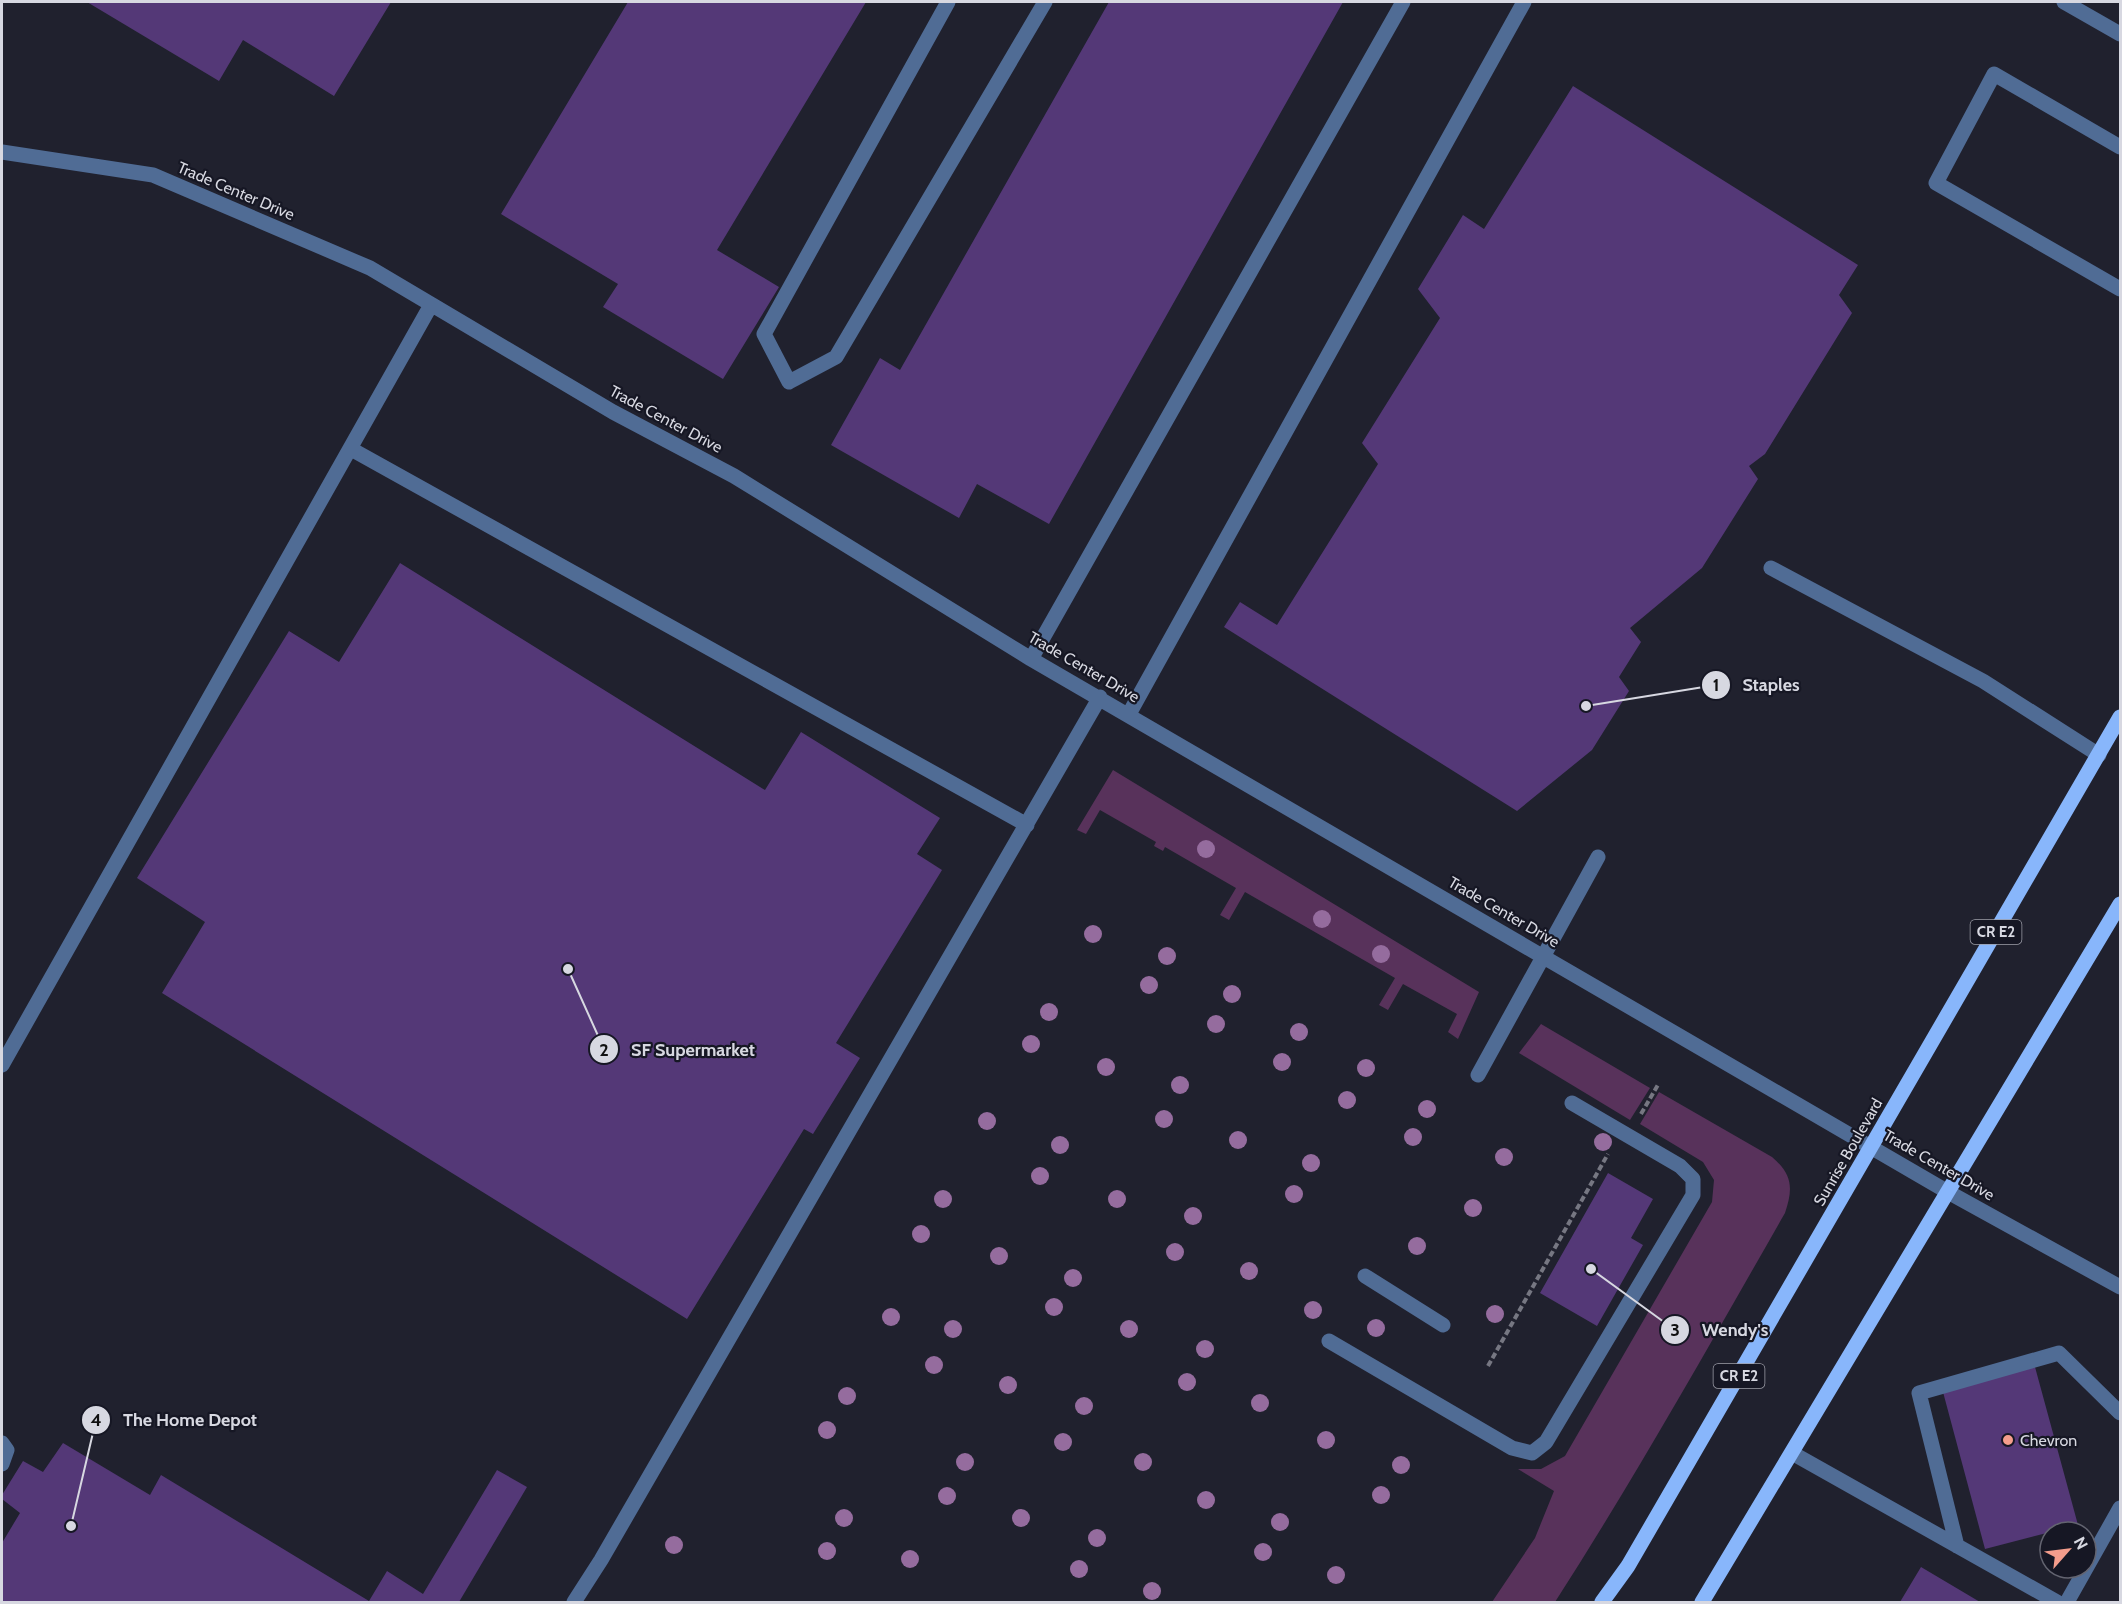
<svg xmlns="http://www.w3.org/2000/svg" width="2122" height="1604" viewBox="0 0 2122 1604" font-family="Cabin,sans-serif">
	<rect width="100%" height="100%" fill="#20212e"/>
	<path fill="#58325b" d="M1113,770l366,222 -21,47 -10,-7 9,-18 -54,-30 -15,26 -9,-5 16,-27 -150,-86 -16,28 -9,-5 16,-27 -71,-41 -2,4 -9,-5 2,-4 -56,-32 -14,24 -9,-4z
		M1541,1024l109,64 -20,32 -111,-67z
		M1659,1092l113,65c21,18 21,32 13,56 -75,131 -149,263 -230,389h-63l43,-64 19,-47 -36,-22h23l24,-13 147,-254 2,-22 -11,-18 -63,-38z"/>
	<path fill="#543877" d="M87,2h304l-57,94 -91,-56 -24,41z
		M628,2h238l-149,248 62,37 -56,92 -120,-72 15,-23 -117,-70z
		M1109,2h234l-294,522 -72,-40 -18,34 -128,-73 49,-87 20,12z
		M1573,86l285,179 -19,30 13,18 -87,141 -16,12 9,13 -56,89 -72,60 11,14 -22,35 10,14 -37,59 -75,61 -293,-184 16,-25 37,23 101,-161 -16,-21 78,-125 -22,-29 45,-74 21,14z
		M400,563l365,227 36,-58 139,86 -23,36 25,16 -106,173 24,15 -47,76 -9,-5 -117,190 -525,-326 43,-71 -68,-44 152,-247 50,31z
		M1608,1173l45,26 -22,39 12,7 -46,81 -57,-33z
		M2035,1367l43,158 -93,24 -42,-157z
		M63,1443l87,52 11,-20 208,126 18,-30 36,23 74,-124 30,17 -68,115h-457v-59l18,-30 -18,-14v-4l21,-34 20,11z
		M1921,1567l59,35h-80z"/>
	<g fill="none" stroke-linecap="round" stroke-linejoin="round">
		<path stroke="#767782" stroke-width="4" stroke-dasharray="6 3" stroke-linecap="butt" d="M1641,1114l18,-31
			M1488,1366l120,-212"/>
		<path stroke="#506c95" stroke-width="15" d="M948,2l-184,332 25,48 47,-25 209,-355
			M2064,2l56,32
			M2120,147l-126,-73 -58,109 184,106
			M2,152l151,23 217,93 243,144 121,64 297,183 917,533 172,95
			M351,449l676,376
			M1771,568l212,113 116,74
			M1031,659l372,-657
			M1129,714l395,-712
			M2,1065l429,-760
			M1478,1075l120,-218
			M1365,1276l78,49
			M1329,1341l183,107 20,5 14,-11 147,-247v-16l-13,-13 -108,-63
			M2,1443l5,7 -5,14
			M1792,1453l265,149
			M1957,1546l-38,-153 140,-40 61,60
			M574,1602l27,-42 499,-863
			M2067,1602l53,-94"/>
		<path stroke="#88b6fb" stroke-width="15" d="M1602,1602l26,-36 492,-849
			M1702,1602l418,-698"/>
	</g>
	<g fill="#956c9e">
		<circle cx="1206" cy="849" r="9"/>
		<circle cx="1322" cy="919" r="9"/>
		<circle cx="1093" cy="934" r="9"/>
		<circle cx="1381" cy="954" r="9"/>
		<circle cx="1167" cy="956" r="9"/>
		<circle cx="1149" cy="985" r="9"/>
		<circle cx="1232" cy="994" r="9"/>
		<circle cx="1049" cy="1012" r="9"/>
		<circle cx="1216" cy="1024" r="9"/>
		<circle cx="1299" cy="1032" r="9"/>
		<circle cx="1031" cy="1044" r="9"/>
		<circle cx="1282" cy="1062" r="9"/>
		<circle cx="1106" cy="1067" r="9"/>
		<circle cx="1366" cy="1068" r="9"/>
		<circle cx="1180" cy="1085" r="9"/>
		<circle cx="1347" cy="1100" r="9"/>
		<circle cx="1427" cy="1109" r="9"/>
		<circle cx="1164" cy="1119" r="9"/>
		<circle cx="987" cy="1121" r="9"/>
		<circle cx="1413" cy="1137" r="9"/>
		<circle cx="1238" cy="1140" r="9"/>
		<circle cx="1603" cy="1142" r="9"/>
		<circle cx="1060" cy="1145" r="9"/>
		<circle cx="1504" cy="1157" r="9"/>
		<circle cx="1311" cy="1163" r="9"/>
		<circle cx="1040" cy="1176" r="9"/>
		<circle cx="1294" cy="1194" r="9"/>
		<circle cx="943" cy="1199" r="9"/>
		<circle cx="1117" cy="1199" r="9"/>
		<circle cx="1473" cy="1208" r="9"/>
		<circle cx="1193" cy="1216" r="9"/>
		<circle cx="921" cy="1234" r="9"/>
		<circle cx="1417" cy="1246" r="9"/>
		<circle cx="1175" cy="1252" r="9"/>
		<circle cx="999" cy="1256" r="9"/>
		<circle cx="1249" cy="1271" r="9"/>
		<circle cx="1073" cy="1278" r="9"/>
		<circle cx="1054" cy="1307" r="9"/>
		<circle cx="1313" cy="1310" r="9"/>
		<circle cx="1495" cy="1314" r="9"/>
		<circle cx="891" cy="1317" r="9"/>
		<circle cx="1376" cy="1328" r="9"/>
		<circle cx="953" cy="1329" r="9"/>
		<circle cx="1129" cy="1329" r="9"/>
		<circle cx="1205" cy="1349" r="9"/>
		<circle cx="934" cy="1365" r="9"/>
		<circle cx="1187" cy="1382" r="9"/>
		<circle cx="1008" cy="1385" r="9"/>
		<circle cx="847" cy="1396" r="9"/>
		<circle cx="1260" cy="1403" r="9"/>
		<circle cx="1084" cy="1406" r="9"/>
		<circle cx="827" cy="1430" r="9"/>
		<circle cx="1326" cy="1440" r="9"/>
		<circle cx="1063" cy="1442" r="9"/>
		<circle cx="965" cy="1462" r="9"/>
		<circle cx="1143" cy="1462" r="9"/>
		<circle cx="1401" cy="1465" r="9"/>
		<circle cx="1381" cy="1495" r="9"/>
		<circle cx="947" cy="1496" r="9"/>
		<circle cx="1206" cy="1500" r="9"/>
		<circle cx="844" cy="1518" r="9"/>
		<circle cx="1021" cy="1518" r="9"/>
		<circle cx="1280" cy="1522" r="9"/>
		<circle cx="1097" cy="1538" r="9"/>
		<circle cx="674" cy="1545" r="9"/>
		<circle cx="827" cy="1551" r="9"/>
		<circle cx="1263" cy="1552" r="9"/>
		<circle cx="910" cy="1559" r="9"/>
		<circle cx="1079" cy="1569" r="9"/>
		<circle cx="1336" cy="1575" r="9"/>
		<circle cx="1152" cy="1591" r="9"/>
	</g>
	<circle fill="#f49d8c" stroke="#161724" stroke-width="2" cx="2008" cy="1440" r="6"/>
	<g text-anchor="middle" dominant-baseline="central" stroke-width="4.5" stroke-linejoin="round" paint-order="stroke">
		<g fill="#161724" stroke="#9d9ea8" stroke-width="1.5">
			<rect x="1970.5" y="920" width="51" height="24" rx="4.5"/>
			<rect x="1713.5" y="1364" width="51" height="24" rx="4.5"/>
		</g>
		<g font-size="15" font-weight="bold" fill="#d7d8e1">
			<text x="1996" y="932">CR E2</text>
			<text x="1739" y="1376">CR E2</text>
		</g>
		<g font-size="16" fill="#d7d8e1" stroke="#161724">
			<text transform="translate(236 191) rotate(23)">Trade Center Drive</text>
			<text transform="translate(666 419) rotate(28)">Trade Center Drive</text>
			<text transform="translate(1084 667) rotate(30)">Trade Center Drive</text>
			<text transform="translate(1504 912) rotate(30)">Trade Center Drive</text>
			<text transform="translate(1848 1152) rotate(-60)">Sunrise Boulevard</text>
			<text transform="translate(1939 1165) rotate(30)">Trade Center Drive</text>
		</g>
		<g font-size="16" fill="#d7d8e1" stroke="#161724" text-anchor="start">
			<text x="2020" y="1440">Chevron</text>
		</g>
	</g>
	<path fill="none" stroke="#d7d8e1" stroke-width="2" d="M1586 706L1716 685M568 969L604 1049M1591 1269L1675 1330M71 1526L96 1420"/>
	<g fill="#d7d8e1" stroke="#161724" stroke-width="2">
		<circle cx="1586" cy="706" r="6"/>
		<circle cx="568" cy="969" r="6"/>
		<circle cx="1591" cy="1269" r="6"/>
		<circle cx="71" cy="1526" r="6"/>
		<circle cx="1716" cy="685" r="15"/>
		<circle cx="604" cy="1049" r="15"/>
		<circle cx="1675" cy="1330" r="15"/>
		<circle cx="96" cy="1420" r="15"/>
	</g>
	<g font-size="18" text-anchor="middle" font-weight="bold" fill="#111">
		<text x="1716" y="691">1</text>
		<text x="604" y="1056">2</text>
		<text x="1675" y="1336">3</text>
		<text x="96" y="1426">4</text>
	</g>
	<g font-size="18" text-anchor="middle" font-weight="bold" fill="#d7d8e1" stroke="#161724" stroke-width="4.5" stroke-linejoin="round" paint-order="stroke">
		<text x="1771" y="691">Staples</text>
		<text x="693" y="1056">SF Supermarket</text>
		<text x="1735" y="1336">Wendy's</text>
		<text x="190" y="1426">The Home Depot</text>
	</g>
	<rect width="2122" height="1604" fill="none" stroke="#d7d8e1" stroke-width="6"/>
	<g transform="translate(2068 1550) rotate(62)"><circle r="28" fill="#161724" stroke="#636470" stroke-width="1.5"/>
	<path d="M0-4.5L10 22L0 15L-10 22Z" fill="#f49d8c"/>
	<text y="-9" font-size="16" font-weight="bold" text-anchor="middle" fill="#d7d8e1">N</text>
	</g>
</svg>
